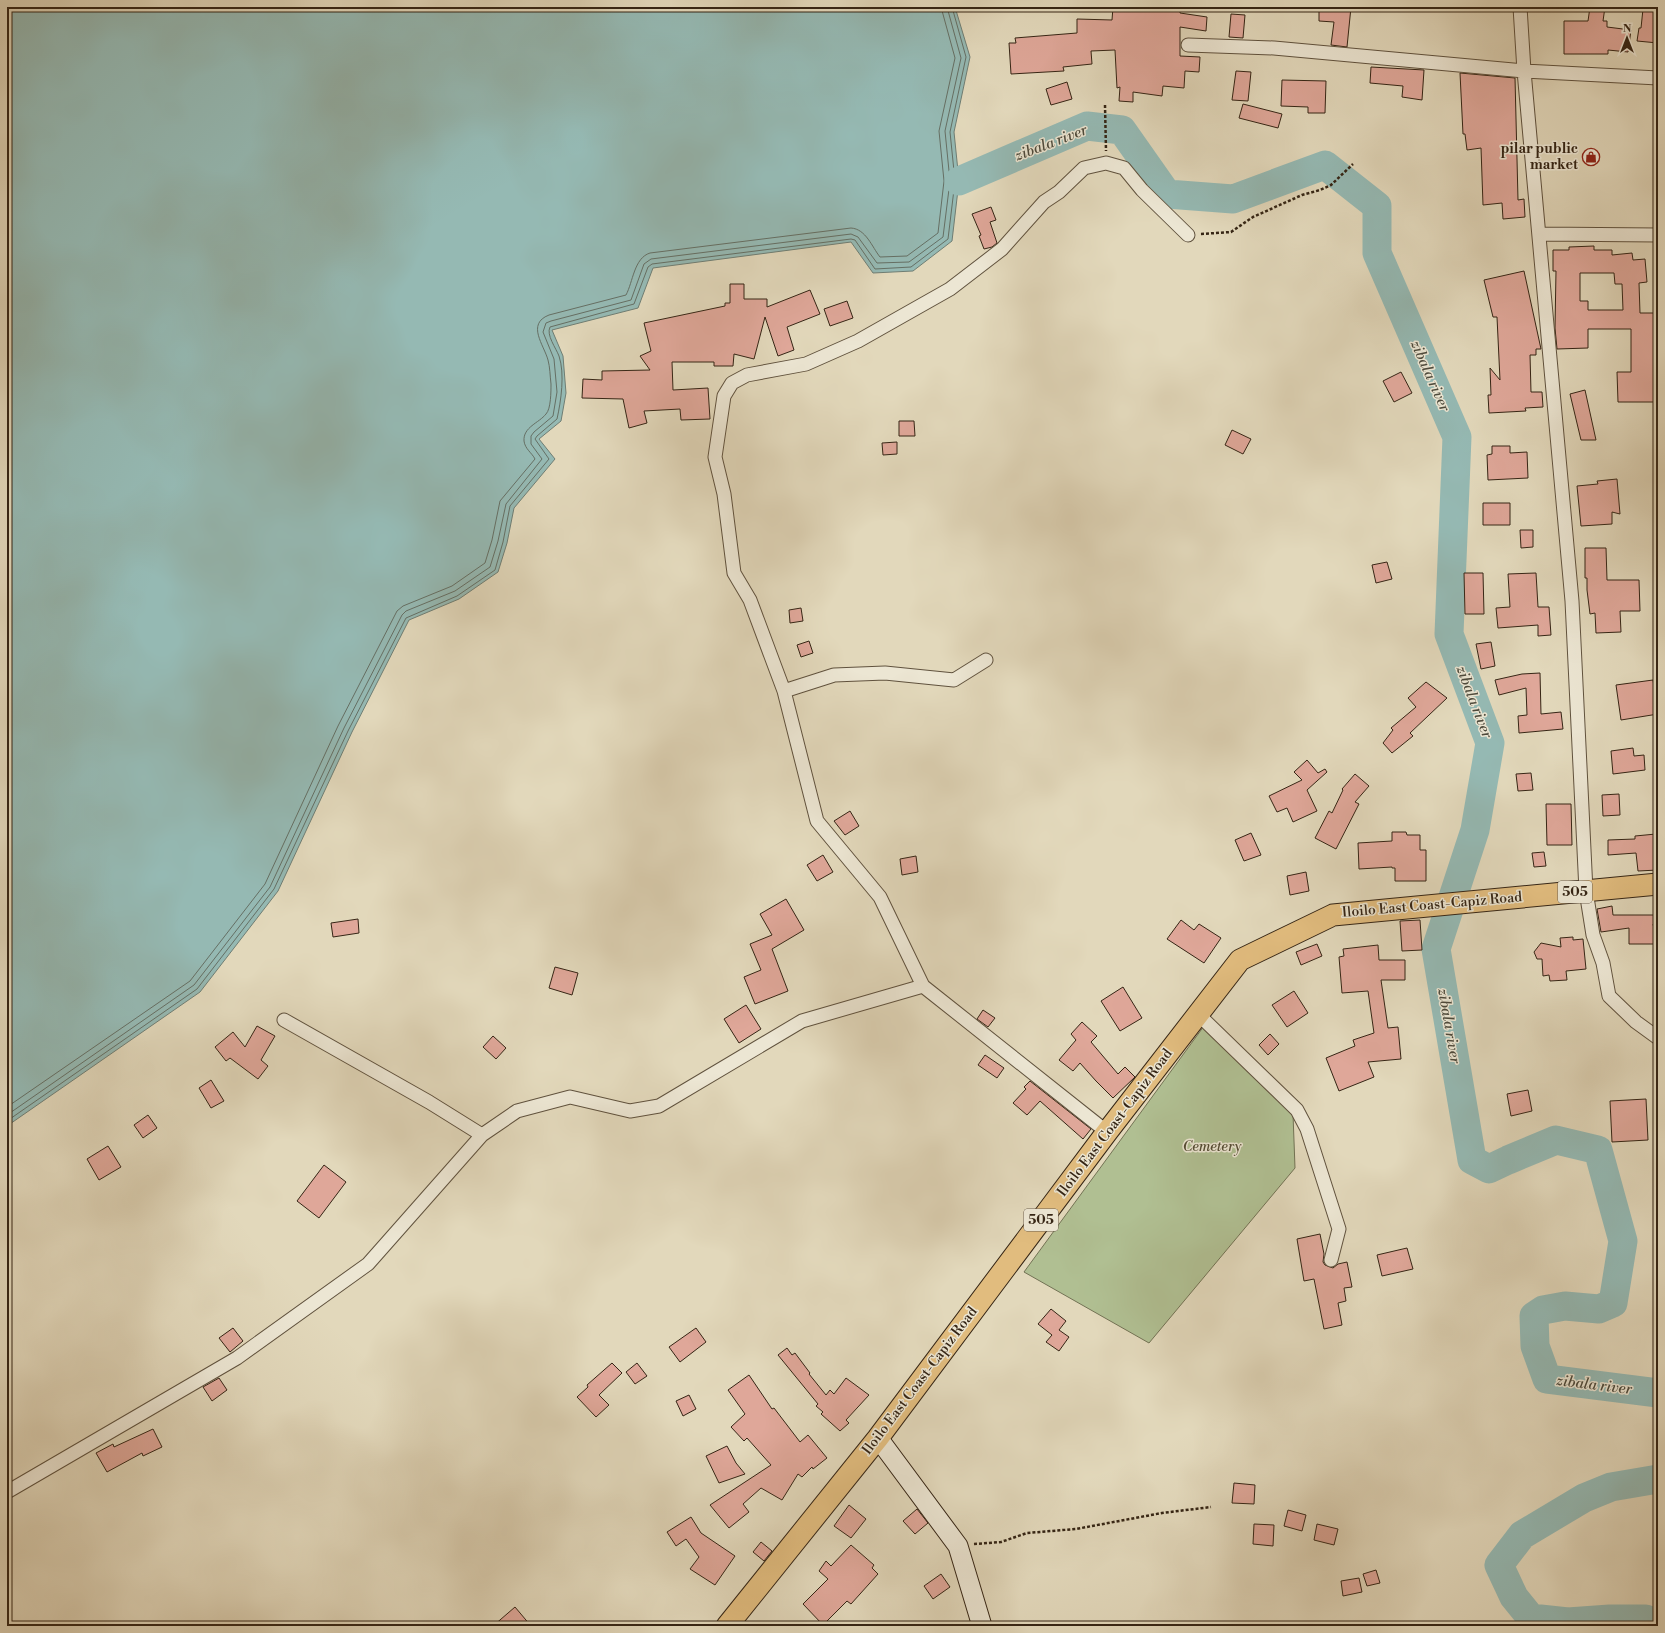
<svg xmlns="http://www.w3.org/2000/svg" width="1665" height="1633" viewBox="0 0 1665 1633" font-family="'Libre Bodoni',serif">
	<rect width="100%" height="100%" fill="#e2d8bb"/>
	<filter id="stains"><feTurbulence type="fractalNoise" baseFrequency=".005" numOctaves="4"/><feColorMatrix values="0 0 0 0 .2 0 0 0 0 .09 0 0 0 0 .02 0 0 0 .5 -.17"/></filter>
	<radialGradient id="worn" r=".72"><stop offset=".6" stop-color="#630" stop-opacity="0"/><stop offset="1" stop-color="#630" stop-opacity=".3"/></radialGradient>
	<path fill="#b0bf92" stroke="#727254" d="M1204,1026l89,88 2,54 -146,175 -125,-71z"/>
	<path fill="#95b9b3" stroke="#6f7e74" d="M7,7h948l15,50 -16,75 5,49 -7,60 -39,30 -40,2 -22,-31 -198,26 -15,40 -86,22 11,26 3,37 -5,28 -22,18 16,20 -41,49 -7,35 -9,29 -39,27 -50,21 -57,112 -74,159 -78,101 -193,134z"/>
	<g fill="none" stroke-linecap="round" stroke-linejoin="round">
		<path stroke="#656f64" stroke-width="1" d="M7,1107l183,-126 75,-97 73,-158 59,-115 6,-5 49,-20 33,-23 7,-23 8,-39 35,-42c-3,-6 -10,-10 -11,-18 -1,-14 15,-18 22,-27 5,-5 5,-23 5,-30 -1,-8 -1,-17 -3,-24 -4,-15 -22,-36 1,-45l77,-20c7,-13 8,-37 24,-42l201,-25c15,1 21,19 29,29l27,-1 31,-23 6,-52 -5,-50 16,-73 -14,-51
			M7,1115l187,-130 76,-98 74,-159 58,-113 4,-4 49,-20 35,-24 8,-26 8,-37 36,-45 -11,-15v-8l3,-4 19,-16 4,-24 -3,-33 -11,-27 3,-9 5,-2 80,-21 13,-36 7,-5 200,-25 7,3 19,26 32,-1 34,-25 7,-56 -5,-50 16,-73 -14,-51
			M7,1121l190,-132 77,-100 74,-158 58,-113 51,-22 38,-26 8,-28 7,-36 39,-47 -14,-20 2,-3 20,-17c4,-18 8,-45 2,-63 -3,-8 -13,-21 -9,-29l84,-23 14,-37 4,-3 199,-25 4,1 20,29 36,-2 37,-28 7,-58 -5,-49 16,-75 -14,-50"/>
		<path stroke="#95b9b3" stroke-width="29" d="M959,181l128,-55 35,4 45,64 66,5 92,-34 52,41v47l80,184 -8,197 41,109 -15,87 -39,119 36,211 17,9 19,-9 48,-20 42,10 25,91 -10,62 -14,6 -34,-3 -22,4 -9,6 1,30 12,33 111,14
			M1656,1626l-10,-7h-36l-42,3 -37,-4 -17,-21 -15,-32 23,-30 62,-37 27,-11 47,-8"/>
	</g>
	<path fill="#dfa799" stroke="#352515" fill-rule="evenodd" d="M1113,7h43l24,3v3l27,4 -1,14 -26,-4v29l20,1 -1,15 -14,-1 -1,17 -21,-2 -1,10 -29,-4v10l-14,-1 1,-14 -3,1 -2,-38 -24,1 1,13 -29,3 1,4 -53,3 -2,-31h7l-1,-5 62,-5v-14l35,1z
		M1319,7h32l-4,40 -16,-2 3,-23 -15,-1z
		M1590,7h15l-2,14h4v6l24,3 -3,22 -20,-2v4h-44v-33h24z
		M1643,9l15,1v33l-21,-2 2,-13h2z
		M1231,14l14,1 -2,23 -14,-1z
		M1371,67l53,3 -2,30 -20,-3 1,-11 -33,-3z
		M1236,71l15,1 -3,29 -16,-1z
		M1460,73l55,5 3,122 6,-1 1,18 -22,2 -1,-16 -19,2 -2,-57 -14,2 -2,-16h-2z
		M1282,80l44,1 -1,32h-17v-6l-27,-1z
		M1067,82l5,17 -21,6 -5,-16z
		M1243,104l39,10 -4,14 -39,-10z
		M991,207l5,13 -6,2 7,21 -5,4 -8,2 -5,-13 2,-1 -9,-21z
		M1594,246v4h18v5l20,-2 1,7 12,-1 2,23 -8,1 1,30h18v52h-4v37h-36l-1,-30h14v-43h-43v19l-31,1 -2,-21 1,-57h-3v-21h16v-3zM1580,273h34l1,11h7l1,26h-35v-9h-8z
		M1524,271l17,78h-5v6h-6l1,37h11l1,15 -18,1 1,3 -37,2 -1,-18h3l-1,-27 10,12 -3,-63h-4l-9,-37z
		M730,284h14v15h23v8l43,-17 10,24 -33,13 7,23 -16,6 -13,-39 -11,42 -20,-5 -1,12h-19v-4h-42l1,28 35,-2 2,31 -29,1 -1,-11 -36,2 3,12 -18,5 -6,-29 -41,-1 1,-19 19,1v-9l48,-1 -10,-14 11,-5 -7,-28 81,-17v-3h5z
		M847,301l6,17 -23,8 -6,-17z
		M1401,372l11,21 -18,9 -11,-21z
		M1585,390l11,50h-15l-11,-46z
		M899,421h15l1,15h-16z
		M1232,430l19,9 -8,15 -18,-9z
		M897,442v12l-14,1 -1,-12z
		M1492,446h18v7l17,-1 1,26 -40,2 -1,-25 5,-1z
		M1617,479l3,35 -8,-2v12l-31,2 -4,-40 21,-2 -1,-3z
		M1483,503h27v22h-27z
		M1520,530h13v17l-12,1z
		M1585,548h21l1,32h32l1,31h-20l1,21 -25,1 -1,-20 -5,1 -3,-24v-12h-2z
		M1387,562l5,17 -16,4 -4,-18z
		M1464,573h19l1,41h-19z
		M1536,573l2,34h11l2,28 -13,1v-11l-40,3 -2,-20 14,-1 -2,-33z
		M801,608l2,13 -13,2 -1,-13z
		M809,641l4,12 -12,4 -4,-12z
		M1491,642l4,24 -14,3 -5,-25z
		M1540,673l1,41 20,-2 2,17 -44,4 -1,-17 9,-1 -1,-27 -27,7 -4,-15 27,-6z
		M1653,680l5,34 -37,6 -5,-35z
		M1426,682l21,16 -37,35 3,3 -21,17 -9,-10 10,-13 -2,-2 25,-21 -8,-9z
		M1633,748l1,8 10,-1 1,15 -32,4 -2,-23z
		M1307,760l11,13 7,-4 2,3 -20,18 10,21 -24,11 -6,-14 -10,4 -8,-16 33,-16 -8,-8z
		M1531,773l2,17 -15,1 -2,-17z
		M1355,774l14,12 -14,16 4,2 -23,45 -21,-11 14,-27 3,2 11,-23 -1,-1z
		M1619,794l1,21 -17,1 -1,-21z
		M1546,804h25l1,41h-25z
		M850,811l9,15 -14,9 -11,-14z
		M1392,832h14l1,3h13v15h6v31h-31v-13h-3v-1l-33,2 -1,-26 34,-2z
		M1251,833l10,22 -17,6 -9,-21z
		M1656,834l2,36 -20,1 -2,-18 -28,2v-15l27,-1v-3z
		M1544,852l2,14 -12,1 -2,-14z
		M823,855l10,17 -16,9 -10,-16z
		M916,856l2,16 -16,3 -2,-16z
		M1306,872l3,19 -19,4 -3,-19z
		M786,899l18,31 -32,19 16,42 -33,13 -11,-27 17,-7 -11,-26 22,-9 -12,-21z
		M1612,906l1,9h45v8l-5,1 1,5h4v15h-29v-16l-28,4 -4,-23z
		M358,919l1,14 -26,4 -2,-14z
		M1181,920l13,10 5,-6 22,14 -17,25 -37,-24z
		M1420,920l2,30 -20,1 -2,-30z
		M1573,937v3l10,-1 3,30 -20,2 1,9 -17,1 -1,-6 -6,1 -1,-17h-5l-3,-7 7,-9 20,4 -1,-9z
		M1317,944l5,12 -21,9 -5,-13z
		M1378,945l1,15h26v20h-24l7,48 10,-1 3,32 -33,3 6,15 -35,14 -13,-33 29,-12 -2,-6 21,-7 -6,-42 -26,2 -3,-36 5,-1 -1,-7z
		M555,967l23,6 -6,22 -23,-7z
		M1123,987l19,31 -22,13 -19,-30z
		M1294,991l14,22 -21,14 -15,-22z
		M746,1005l15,24 -22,14 -15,-24z
		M983,1010l12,8 -7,9 -11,-8z
		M1082,1022l15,14 -6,6 27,32 7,-7 10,10 -22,21 -17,-17 -16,-18 -7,8 -14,-11 17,-20 -5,-6z
		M257,1026l18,10 -14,24 7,6 -10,13 -28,-21 -4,3 -11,-14 18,-15 12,15z
		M1270,1034l9,10 -11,11 -9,-10z
		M493,1036l13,12 -10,11 -13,-12z
		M985,1055l19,13 -7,10 -19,-13z
		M211,1080l13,21 -13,7 -12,-20z
		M1030,1081l61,48 -8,10 -43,-38 -13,14 -14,-12 13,-14 -2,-2z
		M1528,1090l4,21 -21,5 -4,-22z
		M1646,1099l2,41 -36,2 -2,-41z
		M148,1115l9,13 -14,10 -9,-13z
		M108,1146l13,21 -22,13 -12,-21z
		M324,1165l22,17 -27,36 -22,-17z
		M1320,1234l4,20 -1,8 2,3 8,3 5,-4 9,-2 5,25 -8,1 2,13 -8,2 4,22 -18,4 -10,-50 -10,2 -7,-42z
		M1407,1248l6,21 -31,7 -5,-21z
		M1051,1309l15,12 -7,9 10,7 -10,14 -13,-9 6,-7 -14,-11z
		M233,1328l10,13 -13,11 -11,-14z
		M696,1328l10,14 -26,20 -11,-15z
		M787,1348l5,7 3,-2 15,20 -1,1 17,21 4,-5 4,4 12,-16 23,17 -23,25 3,3 -9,8 -19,-17 2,-2 -7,-6 2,-2 -40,-49z
		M612,1363l10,10 -23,22 10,10 -13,12 -19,-20 11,-10 -1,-2z
		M637,1363l10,13 -12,8 -9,-12z
		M749,1375l23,34 2,-1 26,34 8,-7 19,23 -14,11 -1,-2 -10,10 -4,-3 -16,26 -21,-12 -18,16 6,8 -20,16 -19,-23 61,-40 -24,-27 -3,3 -13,-14 14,-13 -17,-24z
		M219,1378l8,12 -15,11 -9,-14z
		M689,1395l7,14 -13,7 -7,-15z
		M153,1429l9,18 -19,9 -1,-3 -35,19 -11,-19 17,-9 1,3z
		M727,1446l9,17 9,11 -26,9 -13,-27z
		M1234,1483l21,2 -1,19 -22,-1z
		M849,1505l17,14 -15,19 -17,-12z
		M917,1509l11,14 -13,11 -12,-13z
		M1288,1510l18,5 -4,16 -18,-5z
		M691,1517l10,16 34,23 -20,29 -25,-16 9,-12 -13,-18 -10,7 -9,-14z
		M1254,1524l20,1 -1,21 -20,-2z
		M1317,1524l21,5 -4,16 -20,-5z
		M761,1542l11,9 -8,10 -11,-9z
		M851,1545l23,20 -2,3 6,6 -27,30 -4,-3 -24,24 -20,-21 25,-25 -9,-8 7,-10 5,5z
		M1376,1570l4,13 -13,3 -4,-12z
		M941,1574l9,13 -17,12 -9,-13z
		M1359,1578l3,14 -19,4 -2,-15z
		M515,1607l16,19h-38z"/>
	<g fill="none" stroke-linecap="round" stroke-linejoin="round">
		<defs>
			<path id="street" d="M1520,7l4,64 48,530 14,290 7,44 10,28 6,33 27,26 22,16
				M1188,45l86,3 250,23 134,7
				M1539,234l119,1
				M784,691l50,-16 51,-2 69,7 32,-20
				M923,986l-43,-89 -63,-76 -33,-130 -34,-91 -16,-27 -10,-79 -9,-37 9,-61 8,-13 15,-8 59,-11 52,-23 92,-52 52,-40 42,-47 15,-10 25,-24 22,-5 18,5 18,22 46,45
				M1198,1014l99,96 10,19 32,100 -8,31
				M284,1020l145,82 53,33
				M7,1492l230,-134 131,-94 114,-129 35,-24 53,-14 60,14 29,-5 143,-85 121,-35 184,146"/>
			<path id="secondary" d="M878,1438l80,108 24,80"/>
			<path id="primary" d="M727,1626l151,-188 229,-306 133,-172 93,-45 325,-31"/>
		</defs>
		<use href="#street" stroke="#60523e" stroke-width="15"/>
		<use href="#secondary" stroke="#352515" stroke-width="21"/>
		<use href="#primary" stroke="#352515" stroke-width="23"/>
		<path stroke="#352515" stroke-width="2.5" stroke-dasharray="3 2" stroke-linecap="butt" d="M1105,105l1,46
			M1201,234l30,-2 22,-15 49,-22 18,-5 11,-5 22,-21
			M974,1544l27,-2 26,-9 49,-4 86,-16 49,-6"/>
		<use href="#street" stroke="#ece6d3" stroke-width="13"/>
		<use href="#secondary" stroke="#ece6d3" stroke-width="19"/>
		<use href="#primary" stroke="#e1bc7e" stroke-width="21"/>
	</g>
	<defs>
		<symbol id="shop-ring" viewBox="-11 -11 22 22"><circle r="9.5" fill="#ece6d3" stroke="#8f2418" stroke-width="1.5"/><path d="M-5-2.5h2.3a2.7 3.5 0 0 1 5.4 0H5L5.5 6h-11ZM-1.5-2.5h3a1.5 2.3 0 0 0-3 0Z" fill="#8f2418"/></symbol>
	</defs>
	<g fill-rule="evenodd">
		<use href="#shop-ring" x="1581" y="147" width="20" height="20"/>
	</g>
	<g text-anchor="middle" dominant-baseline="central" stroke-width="3" stroke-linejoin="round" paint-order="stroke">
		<g fill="#ece6d3" stroke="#6c5f4e" stroke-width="1">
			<rect x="1558" y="881" width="34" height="22" rx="3"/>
			<rect x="1024" y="1209" width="34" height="22" rx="3"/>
		</g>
		<g font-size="13" font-weight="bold" fill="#352515">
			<text x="1575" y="892">505</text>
			<text x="1041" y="1220">505</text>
		</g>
		<g font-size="14" font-weight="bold" fill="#352515" stroke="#ece6d3" text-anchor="end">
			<text x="1578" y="149">pilar public<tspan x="1578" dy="16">market</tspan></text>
		</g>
		<g font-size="14" fill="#352515" stroke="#ece6d3">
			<text transform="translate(1432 905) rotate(-5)">Iloilo East Coast-Capiz Road</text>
			<text transform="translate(1115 1123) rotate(-53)">Iloilo East Coast-Capiz Road</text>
			<text transform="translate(920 1381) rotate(-53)">Iloilo East Coast-Capiz Road</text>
		</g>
		<g font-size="14" font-style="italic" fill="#544c34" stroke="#ece6d3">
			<text x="1212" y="1147">Cemetery</text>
		</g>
		<g font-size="15" font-style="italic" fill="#4d4a3c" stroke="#ece6d3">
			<text transform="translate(1051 143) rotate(-21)">zibala river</text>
			<text transform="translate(1430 376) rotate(66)">zibala river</text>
			<text transform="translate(1474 702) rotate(69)">zibala river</text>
			<text transform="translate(1449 1026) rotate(80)">zibala river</text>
			<text transform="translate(1594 1385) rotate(7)">zibala river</text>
		</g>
	</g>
	<rect width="1665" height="1633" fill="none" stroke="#e2d8bb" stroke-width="24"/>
	<rect x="8" y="8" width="1649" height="1617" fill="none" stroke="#352515" stroke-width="2"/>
	<rect x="12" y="12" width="1641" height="1609" fill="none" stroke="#352515"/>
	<g transform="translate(1627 38)" stroke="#ece6d3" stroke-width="3" paint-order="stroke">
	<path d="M0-3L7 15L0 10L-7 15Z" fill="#352515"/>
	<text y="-6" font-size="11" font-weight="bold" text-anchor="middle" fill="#352515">N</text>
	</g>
	<rect width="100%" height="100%" filter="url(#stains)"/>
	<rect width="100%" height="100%" fill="url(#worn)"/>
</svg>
